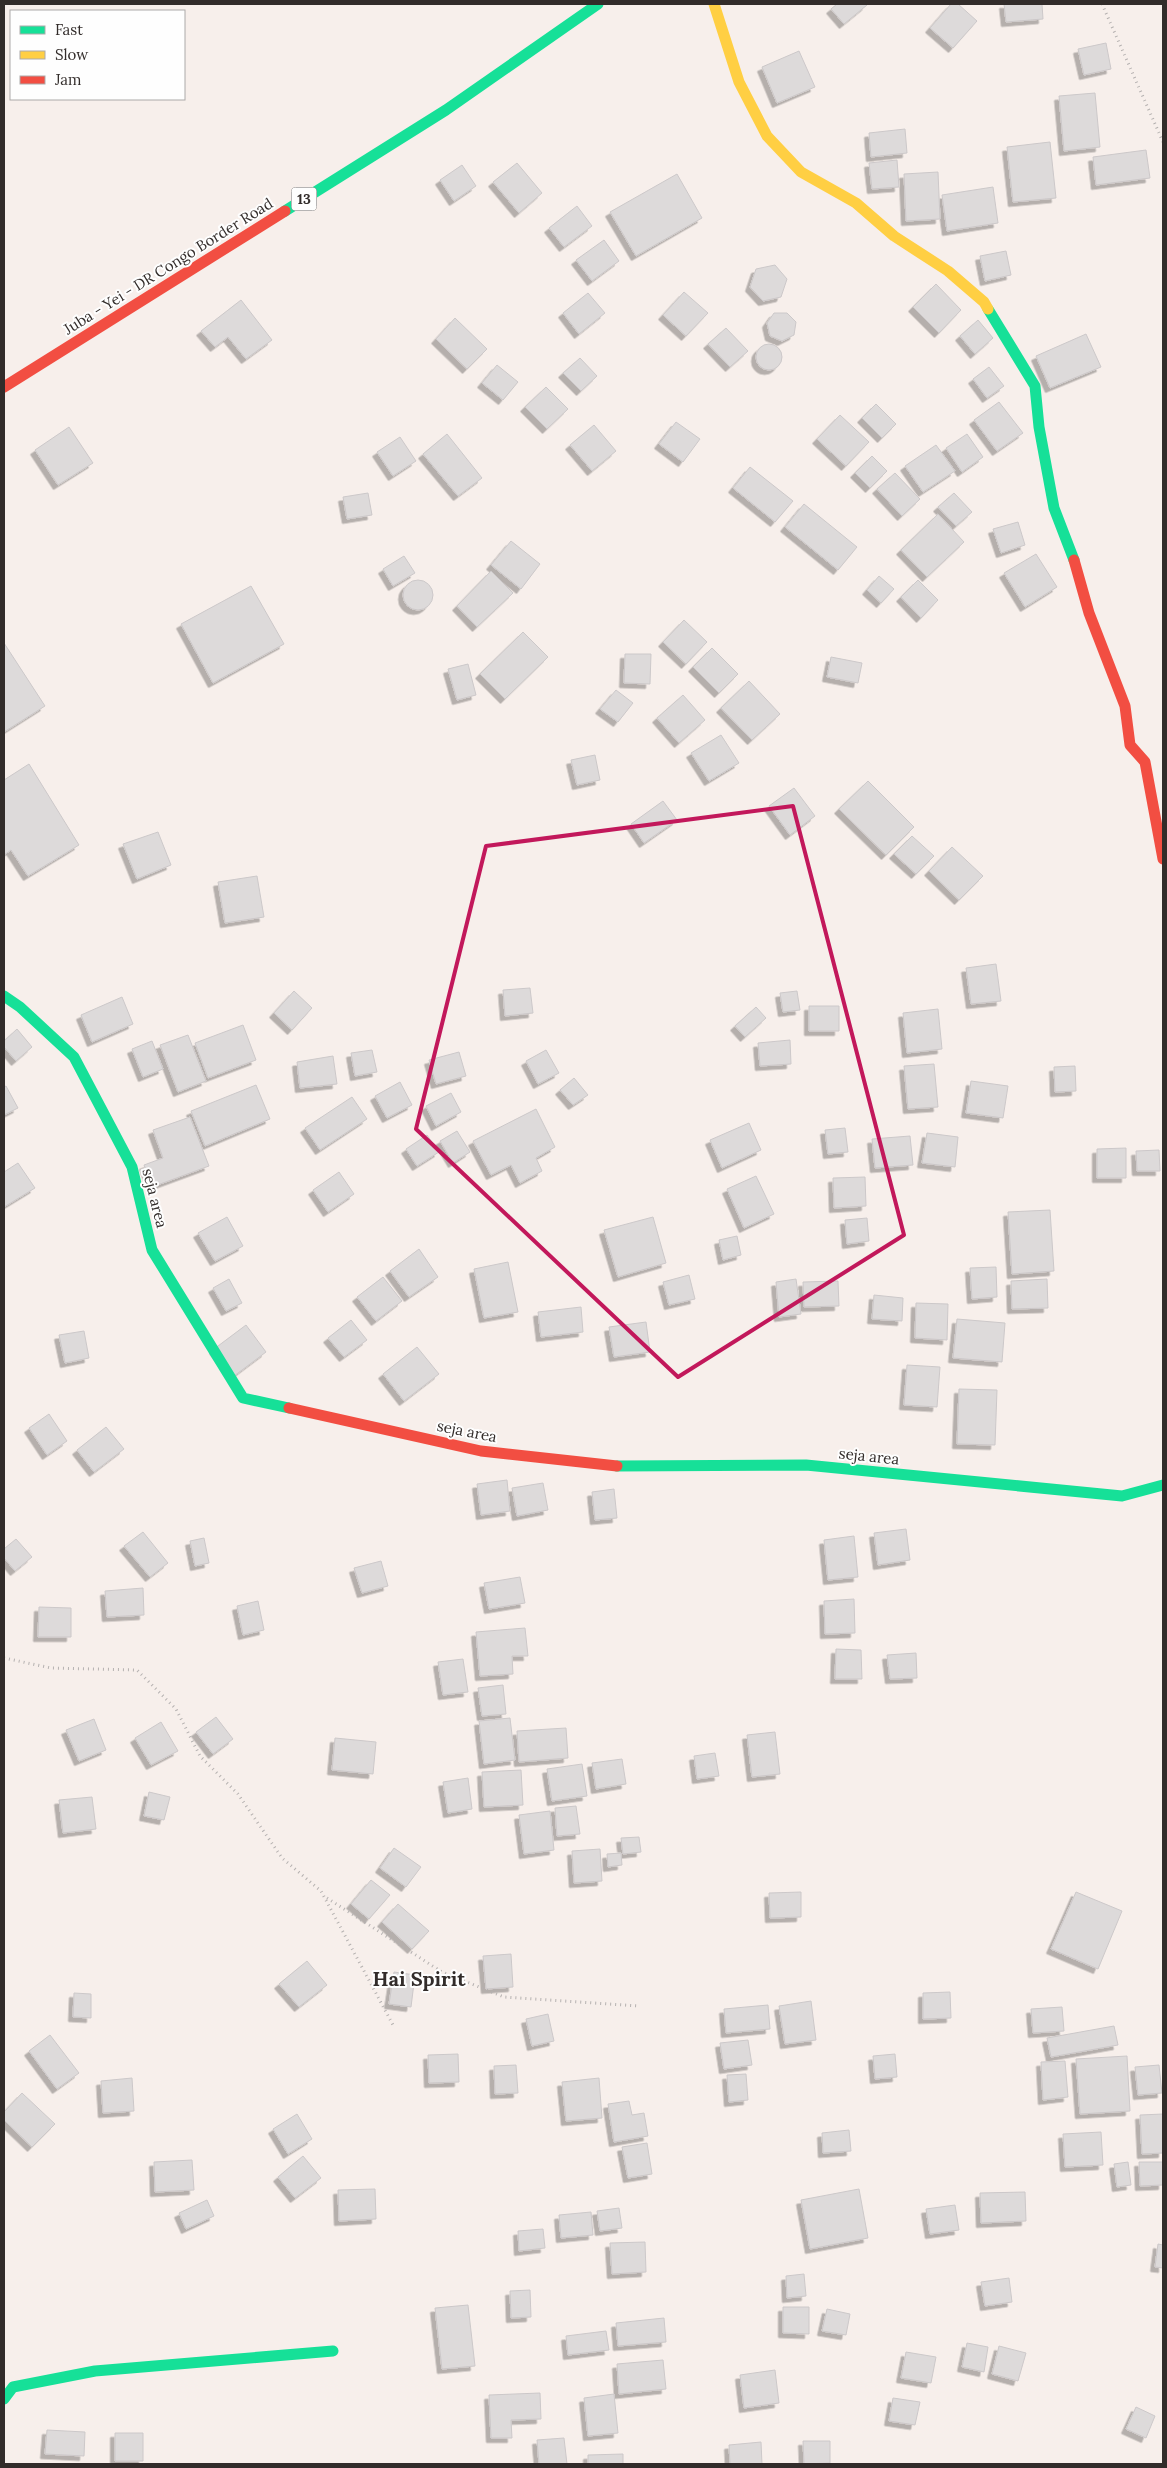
<svg xmlns="http://www.w3.org/2000/svg" width="1167" height="2468" viewBox="0 0 1167 2468" font-family="Lora,serif">
	<defs>
		<filter id="shadow"><feDropShadow dx="-4.5" dy="4.5" stdDeviation="0" flood-color="#0004"/></filter>
	</defs>
	<rect width="100%" height="100%" fill="#f7efeb"/>
	<path fill="#dddada" stroke="#ccc8c9" filter="url(#shadow)" d="M837,4h28l2,1 -23,19 -13,-15z
		M951,4h7l19,17 -24,27 -23,-20z
		M1004,4h38l1,15 -37,3z
		M1106,43l5,26 -27,6 -6,-26z
		M799,51l16,36 -38,16 -15,-36z
		M1095,93l5,54 -36,4 -5,-55z
		M905,129l2,24 -36,4 -2,-24z
		M1050,142l6,56 -43,4 -6,-55z
		M1146,150l4,28 -54,7 -3,-28z
		M897,160l2,27 -27,2 -3,-26z
		M517,163l25,30 -23,20 -26,-31z
		M462,165l14,21 -22,15 -14,-21z
		M938,172l2,47 -34,2 -2,-47z
		M677,174l25,44 -66,38 -26,-44z
		M993,187l5,36 -51,8 -5,-36z
		M577,206l15,20 -28,21 -15,-19z
		M604,240l15,21 -27,20 -16,-21z
		M1006,251l5,24 -26,6 -5,-25z
		M775,265l12,14 -6,18 -18,4 -13,-14 6,-18z
		M936,284l25,26 -22,23 -26,-26z
		M684,292l24,21 -22,23 -23,-21z
		M588,293l17,20 -26,21 -16,-21z
		M241,300l31,40 -26,19 -18,-22 -13,10 -14,-16z
		M774,313h13l9,9 -2,13 -12,6 -12,-5 -3,-13z
		M455,318l32,31 -20,20 -31,-30z
		M978,320l15,18 -18,16 -15,-18z
		M726,328l22,23 -18,16 -22,-23z
		M1086,334l15,33 -51,21 -14,-32z
		M756 357a13 13 0 1 1 26 0a13 13 0 1 1-26 0Z
		M580,358l17,18 -16,15 -18,-18z
		M497,365l21,17 -15,18 -21,-17z
		M989,367l15,19 -17,12 -14,-19z
		M546,387l22,22 -21,20 -22,-22z
		M999,402l24,31 -26,18 -23,-31z
		M876,404l20,20 -14,14 -20,-20z
		M840,415l29,27 -23,24 -29,-27z
		M676,422l24,17 -17,23 -24,-18z
		M594,425l22,26 -24,20 -22,-26z
		M69,427l24,36 -35,22 -23,-35z
		M447,434l35,44 -24,18 -35,-42z
		M967,434l16,23 -21,15 -16,-24z
		M400,437l16,24 -23,15 -16,-24z
		M936,445l19,26 -32,21 -18,-26z
		M872,456l15,15 -17,17 -15,-15z
		M750,467l43,34 -18,21 -42,-34z
		M895,473l25,26 -18,17 -25,-27z
		M368,493l4,22 -25,4 -4,-22z
		M954,493l18,19 -16,14 -18,-19z
		M804,504l53,43 -19,23 -53,-43z
		M938,514l26,28 -37,35 -26,-27z
		M1018,522l7,23 -24,8 -8,-24z
		M511,541l29,23 -19,25 -30,-24z
		M1036,554l21,33 -32,20 -21,-34z
		M404,556l11,17 -22,13 -10,-17z
		M491,571l22,22 -36,34 -20,-21z
		M879,576l15,13 -13,14 -14,-13z
		M918,580l20,20 -17,18 -20,-21z
		M403 595a15 15 0 1 1 30 0a15 15 0 1 1-30 0Z
		M251,586l33,58 -71,39 -32,-59z
		M684,620l23,22 -21,22 -23,-22z
		M523,632l25,25 -43,42 -25,-25z
		M4,643l41,63 -41,26z
		M712,648l26,26 -19,19 -26,-26z
		M625,654h26l-1,30 -26,-1z
		M831,657l31,6 -4,20 -31,-6z
		M468,664l8,31 -19,5 -9,-31z
		M749,681l31,33 -28,26 -31,-32z
		M616,690l17,13 -15,19 -18,-13z
		M683,695l22,25 -26,23 -22,-25z
		M721,735l18,28 -30,18 -18,-28z
		M595,755l5,25 -23,5 -6,-25z
		M29,764l50,81 -51,31 -17,-26 -7,5v-75z
		M868,781l46,46 -28,28 -47,-46z
		M794,788l21,28 -25,19 -21,-29z
		M663,801l14,19 -33,23 -13,-19z
		M158,832l13,33 -34,14 -14,-35z
		M912,836l22,20 -18,18 -22,-20z
		M952,847l31,29 -24,24 -30,-29z
		M257,876l7,41 -39,6 -7,-41z
		M996,964l5,37 -30,3 -5,-36z
		M530,988l3,25 -28,3 -2,-26z
		M294,991l18,17 -20,22 -18,-17z
		M797,991l3,19 -17,2 -3,-19z
		M122,997l11,27 -41,18 -11,-27z
		M809,1006h30v25h-30z
		M756,1007l10,11 -21,19 -10,-11z
		M938,1009l4,40 -35,4 -4,-40z
		M243,1025l13,35 -48,18 -13,-35z
		M17,1029l15,18 -16,14 -12,-14v-6z
		M188,1035l18,46 -28,11 -18,-47z
		M790,1040l1,24 -31,2 -2,-23z
		M152,1041l11,28 -20,8 -11,-28z
		M372,1050l5,22 -22,4 -4,-23z
		M546,1050l13,23 -21,11 -12,-23z
		M459,1052l7,24 -30,8 -7,-24z
		M333,1056l4,28 -37,4 -3,-26z
		M934,1064l4,43 -30,2 -4,-43z
		M1075,1066l1,25 -21,1 -1,-25z
		M574,1078l14,17 -15,10 -13,-15z
		M971,1081l37,5 -5,32 -37,-5z
		M400,1082l12,23 -25,13 -12,-22z
		M256,1085l14,34 -65,27 -14,-35z
		M6,1086l12,22 -14,7v-28z
		M451,1093l10,19 -25,14 -10,-20z
		M352,1097l15,22 -47,31 -15,-22z
		M536,1109l19,38 -19,11 6,13 -22,12 -9,-18 -20,10 -18,-34z
		M190,1117l19,49 -57,21 -8,-22 19,-7 -10,-28z
		M749,1123l12,27 -39,18 -12,-28z
		M845,1128l3,24 -20,2 -3,-24z
		M457,1131l13,21 -17,11 -13,-22z
		M927,1133l31,4 -3,30 -33,-4z
		M427,1135l12,17 -22,14 -11,-17z
		M910,1136l3,29 -38,3 -3,-29z
		M1126,1148v30h-29v-29z
		M1159,1150l1,21h-23l-1,-20z
		M18,1163l17,25 -31,19v-35z
		M339,1172l15,22 -26,18 -15,-22z
		M756,1176l18,38 -30,14 -17,-39z
		M865,1177l1,29 -32,2 -1,-30z
		M1050,1210l4,61 -42,3 -4,-62z
		M227,1217l16,29 -28,15 -17,-28z
		M653,1217l13,46 -48,14 -14,-47z
		M867,1218l2,23 -22,3 -2,-24z
		M737,1236l4,19 -18,5 -4,-20z
		M419,1249l19,28 -29,20 -19,-26z
		M508,1262l10,50 -34,6 -10,-49z
		M996,1267l1,30 -25,2 -2,-31z
		M689,1275l6,24 -26,6 -6,-23z
		M383,1277l19,24 -26,20 -19,-24z
		M229,1279l13,24 -16,8 -13,-23z
		M796,1279l5,35 -22,3 -3,-35z
		M1047,1279l1,29 -36,1 -1,-28z
		M838,1281l1,25 -35,1 -1,-25z
		M874,1295l29,3 -1,23 -30,-2z
		M916,1303l32,1 -1,36 -32,-2z
		M581,1307l2,25 -42,5 -3,-25z
		M957,1319l48,4 -3,39 -49,-4z
		M351,1320l16,20 -23,17 -16,-19z
		M646,1322l4,30 -36,5 -5,-30z
		M246,1325l20,27 -32,24 -20,-27z
		M84,1331l5,27 -24,5 -6,-28z
		M417,1347l22,27 -35,27 -21,-27z
		M907,1365l33,2 -3,40 -33,-2z
		M959,1389l38,1 -2,55 -38,-1z
		M49,1414l18,27 -20,14 -18,-27z
		M106,1427l18,22 -30,23 -17,-22z
		M507,1480l3,31 -29,4 -4,-31z
		M543,1483l5,27 -31,6 -5,-28z
		M614,1489l3,29 -22,2 -3,-28z
		M906,1529l4,31 -32,5 -4,-32z
		M143,1532l25,31 -18,14 -26,-31z
		M854,1536l4,41 -30,3 -4,-40z
		M204,1538l5,25 -14,3 -5,-25z
		M16,1539l16,18 -17,14 -11,-13v-9z
		M381,1561l7,25 -26,7 -8,-25z
		M520,1577l5,26 -36,6 -5,-26z
		M143,1588l1,27 -37,2 -2,-26z
		M854,1599l1,34 -30,1 -1,-33z
		M258,1601l6,29 -21,5 -6,-29z
		M39,1607l32,1v29h-33z
		M525,1628l3,28h-16l1,18 -33,2 -4,-44z
		M836,1649l25,1 1,29h-27z
		M916,1653l1,25 -27,1 -3,-24z
		M463,1659l5,33 -25,3 -5,-33z
		M503,1685l3,29 -24,2 -4,-28z
		M216,1717l17,22 -20,15 -17,-22z
		M510,1718l5,42 -31,4 -5,-43z
		M94,1719l12,31 -27,11 -13,-31z
		M161,1722l17,29 -27,14 -16,-27z
		M566,1728l2,30 -49,4 -2,-31z
		M775,1732l5,42 -28,3 -5,-42z
		M335,1738l41,4 -3,32 -41,-4z
		M715,1753l4,23 -22,3 -3,-23z
		M622,1759l4,25 -30,5 -4,-26z
		M582,1764l5,32 -35,5 -5,-32z
		M521,1770l2,35 -39,2 -2,-35z
		M468,1778l4,31 -24,4 -5,-31z
		M149,1792l21,5 -6,23 -20,-4z
		M92,1797l4,32 -33,4 -4,-33z
		M576,1806l4,28 -23,2 -2,-28z
		M550,1811l4,39 -30,4 -5,-39z
		M639,1837l2,15 -18,2 -2,-16z
		M394,1848l27,19 -15,20 -26,-19z
		M600,1849l2,32 -28,2 -2,-32z
		M621,1853l1,12 -14,2 -1,-13z
		M371,1880l19,15 -21,24 -18,-15z
		M801,1892v25l-31,1 -1,-25z
		M1076,1892l46,19 -24,58 -47,-20z
		M398,1904l31,27 -17,18 -30,-27z
		M511,1954l2,33 -27,2 -3,-33z
		M307,1961l20,24 -28,22 -20,-23z
		M394,1972l21,3 -4,32 -22,-3z
		M950,1992l1,26 -28,1v-26z
		M74,1993l17,1v24l-18,-1z
		M811,2001l5,39 -31,4 -6,-38z
		M768,2005l2,24 -44,4 -2,-24z
		M1062,2007l2,24 -31,2 -2,-24z
		M548,2014l6,27 -22,5 -6,-27z
		M1114,2026l4,19 -67,12 -4,-19z
		M50,2035l29,38 -22,16 -28,-38z
		M748,2040l4,25 -28,4 -4,-26z
		M458,2054l1,28 -30,1 -1,-28z
		M895,2054l2,23 -22,2 -2,-23z
		M1127,2056l3,55 -50,3 -4,-55z
		M1065,2061l3,36 -25,3 -2,-38z
		M516,2065l2,28 -23,1 -1,-28z
		M1159,2065l3,28 -24,2 -3,-28z
		M746,2074l2,26 -19,2 -2,-27z
		M132,2078l2,33 -31,2 -2,-32z
		M599,2078l3,40 -36,3 -4,-39z
		M22,2093l33,31 -23,23 -28,-27v-8z
		M629,2101l3,14 12,-2 4,23 -34,6 -6,-38z
		M297,2114l15,25 -24,15 -15,-25z
		M1163,2114v39l-21,1 -2,-39z
		M849,2130l2,21 -28,2 -1,-20z
		M1101,2132l2,33 -38,2 -2,-33z
		M647,2143l5,31 -24,4 -6,-31z
		M303,2156l18,22 -26,20 -17,-21z
		M192,2160l2,30 -39,2 -1,-30z
		M1128,2162l3,23 -14,2 -3,-23z
		M1139,2162h24v23l-23,1z
		M375,2189l1,30 -37,2 -1,-31z
		M859,2189l9,49 -58,11 -9,-49z
		M1025,2192l1,29 -45,2 -1,-30z
		M207,2200l7,16 -28,13 -7,-16z
		M955,2205l4,25 -29,4 -4,-25z
		M619,2208l3,20 -22,3 -3,-20z
		M591,2212l2,23 -32,3 -2,-23z
		M543,2229l2,19 -26,3 -1,-20z
		M645,2242l1,30 -34,2 -2,-31z
		M1158,2244l5,1v23l-8,-1z
		M804,2274l2,22 -19,2 -1,-22z
		M1009,2278l3,24 -27,4 -4,-24z
		M530,2290l1,27 -20,1 -1,-27z
		M468,2305l7,61 -33,3 -7,-61z
		M783,2307h26v27l-26,-1z
		M827,2309l23,5 -4,21 -24,-4z
		M664,2318l2,24 -48,4 -2,-23z
		M606,2331l3,19 -41,5 -2,-19z
		M967,2343l21,4 -4,25 -22,-5z
		M999,2346l27,7 -8,28 -26,-7z
		M906,2352l30,5 -5,26 -30,-5z
		M663,2360l3,29 -47,5 -2,-30z
		M775,2370l4,33 -35,5 -4,-33z
		M540,2393l1,26 -30,1 1,18h-21l-2,-43z
		M614,2394l4,39 -30,3 -4,-38z
		M893,2398l27,4 -5,23 -26,-4z
		M1136,2407l19,9 -9,22 -20,-9z
		M47,2430l38,2 -1,24 -39,-2z
		M115,2433h28v28h-28z
		M564,2438l3,26h-28l-2,-24z
		M803,2441h27v22l-26,1z
		M761,2442l1,22h-32l-1,-19z
		M623,2454v10h-35v-9z"/>
	<g fill="none" stroke-linecap="round" stroke-linejoin="round">
		<path stroke="#b5b1b0" stroke-width="3" stroke-dasharray="1 4" stroke-linecap="butt" d="M1102,4l61,138
			M4,1658l47,10 86,2 39,39 24,47 38,38 44,64 39,33 72,134
			M327,1898l115,74 62,25 135,9"/>
		<path stroke="#16e098" stroke-width="11" d="M285,211l161,-101 152,-106
			M988,309l47,77 4,41 15,81 20,52
			M4,996l16,11 54,50 58,110 20,83 91,148 46,10
			M617,1466l189,-1 316,31 41,-11
			M4,2399l9,-12 82,-16 238,-20"/>
		<path stroke="#ffcf43" stroke-width="11" d="M714,4l25,78 28,54 34,36 55,31 38,33 54,35 36,31 4,7"/>
		<path stroke="#f24e42" stroke-width="11" d="M4,387l281,-176
			M1074,560l15,53 36,93 5,39 15,17 18,97
			M289,1408l192,43 136,15"/>
	</g>
	<path fill="none" stroke="#c2185b" stroke-width="4" stroke-linejoin="round" d="M793,806l111,429 -226,142 -262,-248 70,-283z"/>
	<g text-anchor="middle" dominant-baseline="central" stroke-width="4" stroke-linejoin="round" paint-order="stroke">
		<rect fill="#fefefe" stroke="#6f6b6a" stroke-width="1" x="291.5" y="187.5" width="25" height="23" rx="4"/>
		<g font-size="14" font-weight="bold" fill="#322c2a">
			<text x="304" y="199">13</text>
		</g>
		<g font-size="15" fill="#322c2a" stroke="#fefefe">
			<text transform="translate(168 266) rotate(-32)">Juba - Yei - DR Congo Border Road</text>
			<text transform="translate(155 1198) rotate(76)">seja area</text>
			<text transform="translate(467 1431) rotate(11)">seja area</text>
			<text transform="translate(869 1456) rotate(6)">seja area</text>
		</g>
		<g font-size="20" font-weight="bold" fill="#322c2a" stroke="#fefefe">
			<text x="419" y="1978">Hai Spirit</text>
		</g>
	</g>
	<rect width="1167" height="2468" fill="none" stroke="#322c2a" stroke-width="10"/>
	<rect x="10" y="10" width="175" height="90" fill="#fefefe" stroke="#acaaa9"/>
	<rect x="20" y="26" width="25" height="8" fill="#16e098" stroke="#acaaa9"/>
	<text x="55" y="35" font-size="15" fill="#322c2a">Fast</text>
	<rect x="20" y="51" width="25" height="8" fill="#ffcf43" stroke="#acaaa9"/>
	<text x="55" y="60" font-size="15" fill="#322c2a">Slow</text>
	<rect x="20" y="76" width="25" height="8" fill="#f24e42" stroke="#acaaa9"/>
	<text x="55" y="85" font-size="15" fill="#322c2a">Jam</text>
</svg>
